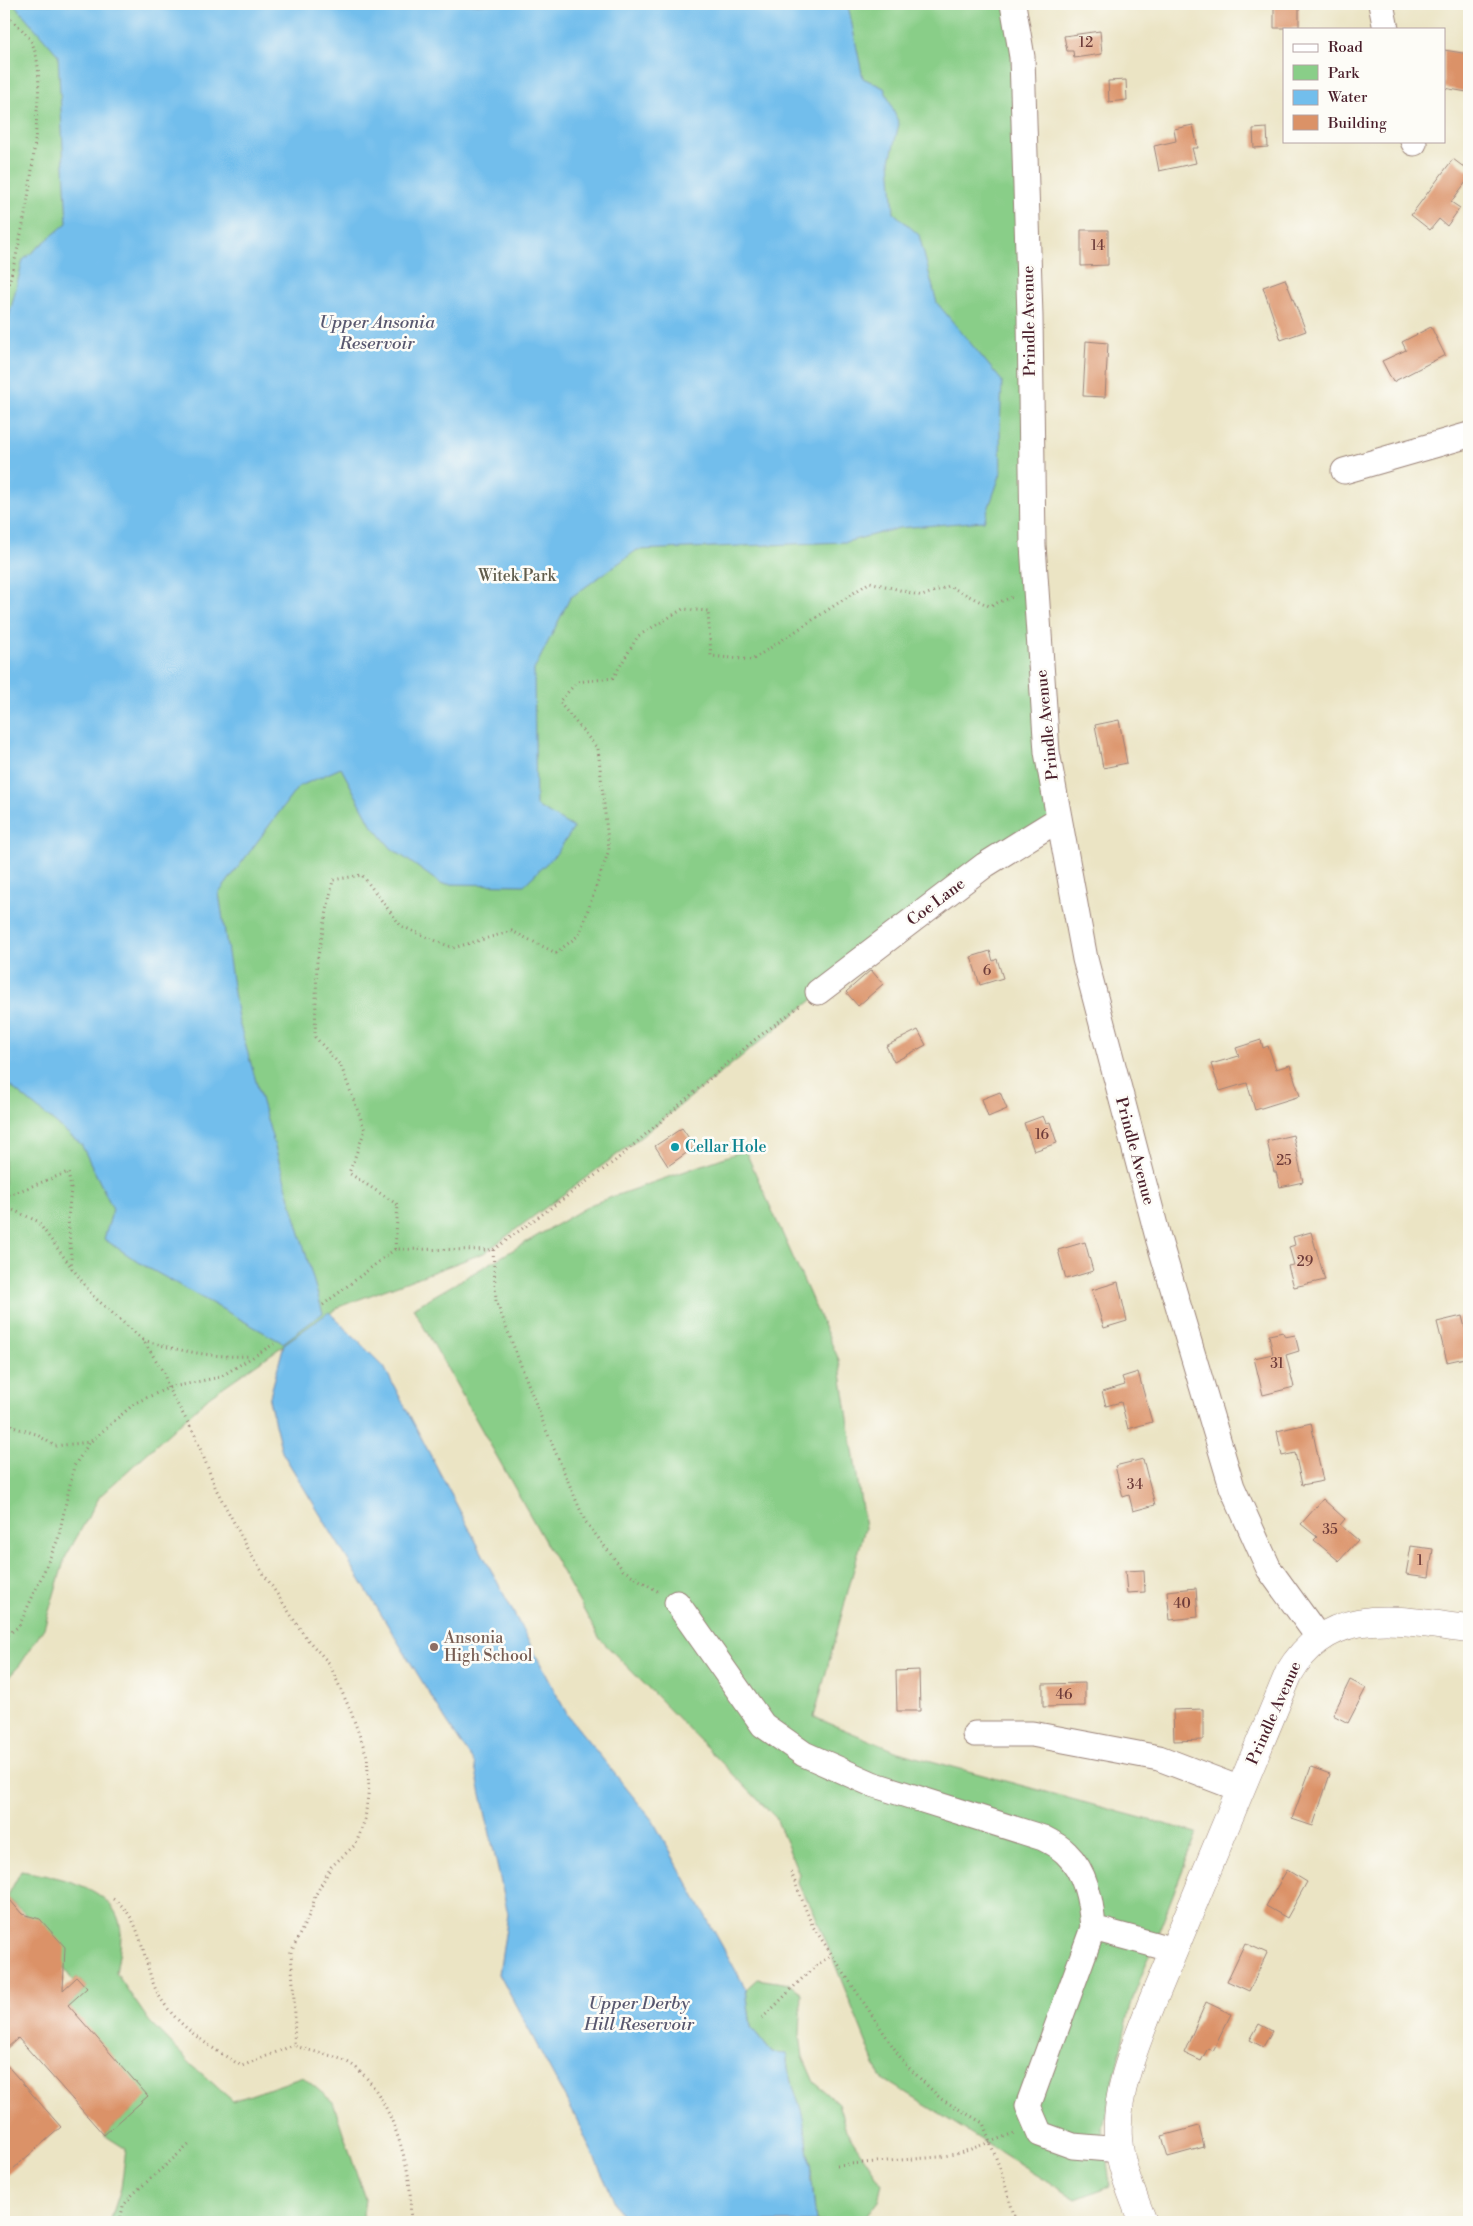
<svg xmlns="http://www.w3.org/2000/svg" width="1473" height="2226" viewBox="0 0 1473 2226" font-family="'Libre Bodoni',serif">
	<rect width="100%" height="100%" fill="#fdfcf7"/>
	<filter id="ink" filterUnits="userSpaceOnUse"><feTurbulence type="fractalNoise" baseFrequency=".02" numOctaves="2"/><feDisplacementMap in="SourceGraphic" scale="10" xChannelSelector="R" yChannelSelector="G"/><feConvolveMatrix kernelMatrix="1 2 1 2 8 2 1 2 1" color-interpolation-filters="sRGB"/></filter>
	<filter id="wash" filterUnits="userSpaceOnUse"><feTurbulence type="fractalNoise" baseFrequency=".0096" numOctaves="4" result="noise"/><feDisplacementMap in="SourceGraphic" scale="20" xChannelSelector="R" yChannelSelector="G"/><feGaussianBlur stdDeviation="1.12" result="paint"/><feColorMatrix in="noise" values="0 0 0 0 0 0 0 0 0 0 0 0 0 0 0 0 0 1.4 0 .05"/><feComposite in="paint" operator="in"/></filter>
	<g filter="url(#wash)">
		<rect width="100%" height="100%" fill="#ebe4c4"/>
		<path fill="#89ce88" stroke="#6a765a" d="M4,4h1005l44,812 -66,44 -350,280 -153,113 -143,53 -131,90 -110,100 -35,62 -21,70 -24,37 -16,17z
			M745,1150l94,210 26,168 -51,189 84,35 299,81 -65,167 -29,127 7,59 -34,13 -196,-122 -66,-165 -17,-30 2,-8 -23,-56 -176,-179 -187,-331 179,-104z
			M21,1871c36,6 99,15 100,63 0,13 -3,26 -5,39l33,48 44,45 40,35 70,-24 30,25 32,97 -3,23h-252l11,-34 5,-39 -22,-14 40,-36 -76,-94 19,-17 -10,-11 -4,4 -47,-66 -19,-18z
			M757,1979l33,5 12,9 -2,42 3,22 11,25 24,21 8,27 36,54 -4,17 -16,21h-46c-4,-37 -6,-75 -15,-111 -5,-20 -15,-35 -14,-56l-15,-2 -21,-26 -5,-38z"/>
		<path fill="#72beec" stroke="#5e6e8c" d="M14,4h829l6,6 14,68 21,10 15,36 -9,37 4,52 25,22 18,68 65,78 -2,48 1,44 -17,48 -85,7 -53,14 -209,8 -67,48 -36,72 2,136 38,22 -18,26 -32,31 -83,-1 -50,-36 -20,-24 -30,-56 -43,19 -79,106 19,126 85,294 -40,30 -140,-78 -39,-26 9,-30 -32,-65 -77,-63v-745l19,-76 44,-37 -9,-168z
			M329,1312l55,55 184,349 85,105 93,168 5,38 21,26 15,1c-1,22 9,37 14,56 9,36 11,75 15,112h-192l-48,-104 -77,-144 9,-60 -34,-151 -29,-44 -163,-267 -13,-52 15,-56z"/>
		<g id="blocks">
			<path fill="#db9267" d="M1274,4h25v24h-25z
				M1100,31l2,23 -28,4 -1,-7h-6l-3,-15z
				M1444,50l25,4 -2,38 -23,-4z
				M1126,80l1,20 -18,2 -1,-21z
				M1193,125l5,23h-6l4,15 -37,8 -5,-25 22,-5 -2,-12z
				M1267,128l1,19 -14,1 -1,-19z
				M1453,159l16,12v7l-18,24 9,6 -13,18 -8,-7 -9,11 -19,-15z
				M1081,230h27v35l-27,1z
				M1285,279l21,52 -25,9 -18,-53z
				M1431,327l14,28 -52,27 -11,-21 24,-11 -4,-8z
				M1086,341l22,2 -3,54 -22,-1z
				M1119,720l8,43 -24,5 -8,-43z
				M990,951l3,10 4,-2 6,19 -23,7 -9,-28z
				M871,970l12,14 -25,22 -12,-14z
				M918,1030l8,15 -32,17 -8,-16z
				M1261,1040l2,8 5,-2 8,23 14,-4 10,31 -45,14 -8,-27 -27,8 -9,-27 28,-8 -3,-8z
				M1000,1092l7,17 -19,8 -6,-18z
				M1043,1116l3,7 4,-1 7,21 -23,8 -10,-28z
				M682,1128l13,19 -27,19 -13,-20z
				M1293,1135l10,47 -23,5 -4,-15h-2l-7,-31z
				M1311,1232l14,48 -31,7 -6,-21 6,-1 -5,-18 6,-2 -2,-8z
				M1085,1242l8,29 -27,8 -8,-29z
				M1118,1282l9,39 -23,7 -12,-38z
				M1462,1316l7,27v14l-22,5 -10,-40z
				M1283,1332l2,5 10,-2 4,16 -13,4 8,32 -31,8 -9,-37 19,-4 -4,-19z
				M1138,1372l14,50 -24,7 -7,-27 -15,4 -4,-14 23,-7 -3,-8z
				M1311,1423l12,58 -21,4 -7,-32 -13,3 -5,-25z
				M1143,1459l12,46 -22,6 -4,-16 -6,2 -8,-31z
				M1323,1499l22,20 -5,6 18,15 -19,21 -25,-21 3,-3 -16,-13z
				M1411,1546l22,3 -4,28 -23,-3z
				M1144,1570l1,22 -18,1 -2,-22z
				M1196,1588l2,29 -28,3 -3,-29z
				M919,1670l1,41h-23l-1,-40z
				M1350,1680l16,8 -18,35 -15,-8z
				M1085,1683v23l-42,1v-23z
				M1203,1709v31l-29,1 -1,-31z
				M1311,1767l19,7 -17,52 -21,-7z
				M1287,1870l20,12 -20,36 -21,-12z
				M4,1893l18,21 18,5 25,28 -2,43 14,-13 10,11 -19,17 80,91 -44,39 -86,-97 -14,13z
				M1245,1943l22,10 -18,38 -22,-10z
				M1206,2002l25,12 -18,37 -5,-3 -7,13 -17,-8z
				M1259,2024l13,7 -9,16 -13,-7z
				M4,2062l57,65 -57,50z
				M1199,2126l5,21 -36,10 -6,-21z"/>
		</g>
	</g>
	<g filter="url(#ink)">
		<use href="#blocks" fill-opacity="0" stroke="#9a8278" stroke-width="1"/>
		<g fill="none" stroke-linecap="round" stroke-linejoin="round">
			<defs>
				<path id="minor" d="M1013,4l9,53 8,260 3,228 14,207 38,207 74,282 73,246 37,82 50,69
					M1381,4l5,25
					M1413,141l1,2
					M1344,471l125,-36
					M818,992l167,-127 74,-46
					M677,1603l86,122 41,29 68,30 171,54c8,4 17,9 23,15 20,19 25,48 27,75
					M975,1734h57l127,24 81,31
					M1120,2150l-47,-4 -33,-12 -12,-28 65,-178 81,22"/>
				<path id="major" d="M1143,2222c-10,-26 -23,-55 -25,-84 -3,-46 17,-92 33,-133l138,-332c42,-71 111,-52 180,-44"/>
			</defs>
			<use href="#minor" stroke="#9a8278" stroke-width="27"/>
			<use href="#major" stroke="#9a8278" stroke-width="29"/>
			<path stroke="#9a8278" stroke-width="3" stroke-dasharray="1 4" stroke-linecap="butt" d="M4,12c8,9 23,20 28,31 9,21 7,46 5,68 -3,64 -14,127 -33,188
				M4,1197l64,-25 3,17 -3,29 4,51
				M4,1206l33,15 56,75 50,44 21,33 4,15 27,47 21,54 36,67 54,82 23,25 22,49 16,44 2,31 -4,32 -9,25 -25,23 -16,29 -3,13 -21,43 4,63 -1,30c18,8 37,8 55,18 33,19 54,80 60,117 2,14 1,28 2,42
				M395,1249l3,-44 -49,-32 16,-43 -24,-64 -26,-29 2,-76 16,-81 29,-5 39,51 52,22 59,-17 44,22 23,-18 30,-85 -11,-101 -39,-47 18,-20 36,-4 25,-42 45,-27 25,2 3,45 41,4 118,-78 52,14 27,-10 40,20 26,-10
				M493,1250l3,51 50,129 39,91 38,49 36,22
				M323,1305l72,-56 98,1 122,-89 138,-120 48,-36
				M143,1340c36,11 70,18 108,16
				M4,1406l9,21 23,7 19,12 35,-4
				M4,1638l15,-12 18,-39 21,-48 16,-73 16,-24 45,-39 33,-15 52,-11 54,-33
				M791,1872l21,53 92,138 37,36 42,24 19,51 14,48
				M113,1899c31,19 29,65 45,95 18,32 53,54 84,72l52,-21
				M762,2018c23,-20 44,-48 70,-63
				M837,2165l102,-8 21,-4 57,-21
				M120,2222l3,-16 10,-12 58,-51"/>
			<use href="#minor" stroke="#fff" stroke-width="25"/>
			<use href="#major" stroke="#fff" stroke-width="28"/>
		</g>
	</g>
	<circle fill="#0f9aa8" stroke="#fdfcf7" stroke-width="2" cx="675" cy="1147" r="5"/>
	<circle fill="#8d6e63" stroke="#fdfcf7" stroke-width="2" cx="434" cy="1647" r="5"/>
	<g text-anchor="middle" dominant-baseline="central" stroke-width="5" stroke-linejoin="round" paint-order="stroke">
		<g font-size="14" fill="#6e3c3a">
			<text x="1086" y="43">12</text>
			<text x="1098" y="246">14</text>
			<text x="987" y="971">6</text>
			<text x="1042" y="1135">16</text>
			<text x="1284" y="1161">25</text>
			<text x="1305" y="1262">29</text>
			<text x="1277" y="1364">31</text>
			<text x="1135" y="1485">34</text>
			<text x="1330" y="1530">35</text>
			<text x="1420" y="1561">1</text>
			<text x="1182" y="1604">40</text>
			<text x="1064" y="1695">46</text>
		</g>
		<g font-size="16" fill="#4a1f2b" stroke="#fdfcf7">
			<text transform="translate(1029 321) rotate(-91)">Prindle Avenue</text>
			<text transform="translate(1047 725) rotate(-96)">Prindle Avenue</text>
			<text transform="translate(936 902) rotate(-37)">Coe Lane</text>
			<text transform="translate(1135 1151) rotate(75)">Prindle Avenue</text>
			<text transform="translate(1274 1713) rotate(-66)">Prindle Avenue</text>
		</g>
		<g font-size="16" fill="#605c4c" stroke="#fdfcf7">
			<text x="517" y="576">Witek Park</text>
		</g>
		<g font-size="16" fill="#0d838f" stroke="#fdfcf7" text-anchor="start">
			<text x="685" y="1147">Cellar Hole</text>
		</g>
		<g font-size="16" fill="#785e54" stroke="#fdfcf7" text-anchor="start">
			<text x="444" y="1638">Ansonia<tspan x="444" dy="18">High School</tspan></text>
		</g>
		<g font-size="18" font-style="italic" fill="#58576f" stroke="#fdfcf7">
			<text x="377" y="322">Upper Ansonia<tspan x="377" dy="21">Reservoir</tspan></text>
			<text x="639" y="2003">Upper Derby<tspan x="639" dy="21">Hill Reservoir</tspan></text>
		</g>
	</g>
	<rect width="1473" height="2226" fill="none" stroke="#fdfcf7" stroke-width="20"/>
	<rect x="1283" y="28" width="162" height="115" fill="#fdfcf7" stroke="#b5a4a5"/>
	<rect x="1293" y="44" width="25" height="8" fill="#ffffff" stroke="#b5a4a5"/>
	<text x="1328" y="52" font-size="15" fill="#4a1f2b">Road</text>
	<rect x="1293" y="65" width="25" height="15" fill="#89ce88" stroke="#b5a4a5"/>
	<text x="1328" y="78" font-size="15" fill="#4a1f2b">Park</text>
	<rect x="1293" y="90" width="25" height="15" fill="#72beec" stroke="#b5a4a5"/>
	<text x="1328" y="102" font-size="15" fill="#4a1f2b">Water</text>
	<rect x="1293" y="115" width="25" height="15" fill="#db9267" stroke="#b5a4a5"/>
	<text x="1328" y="128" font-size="15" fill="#4a1f2b">Building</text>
</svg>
